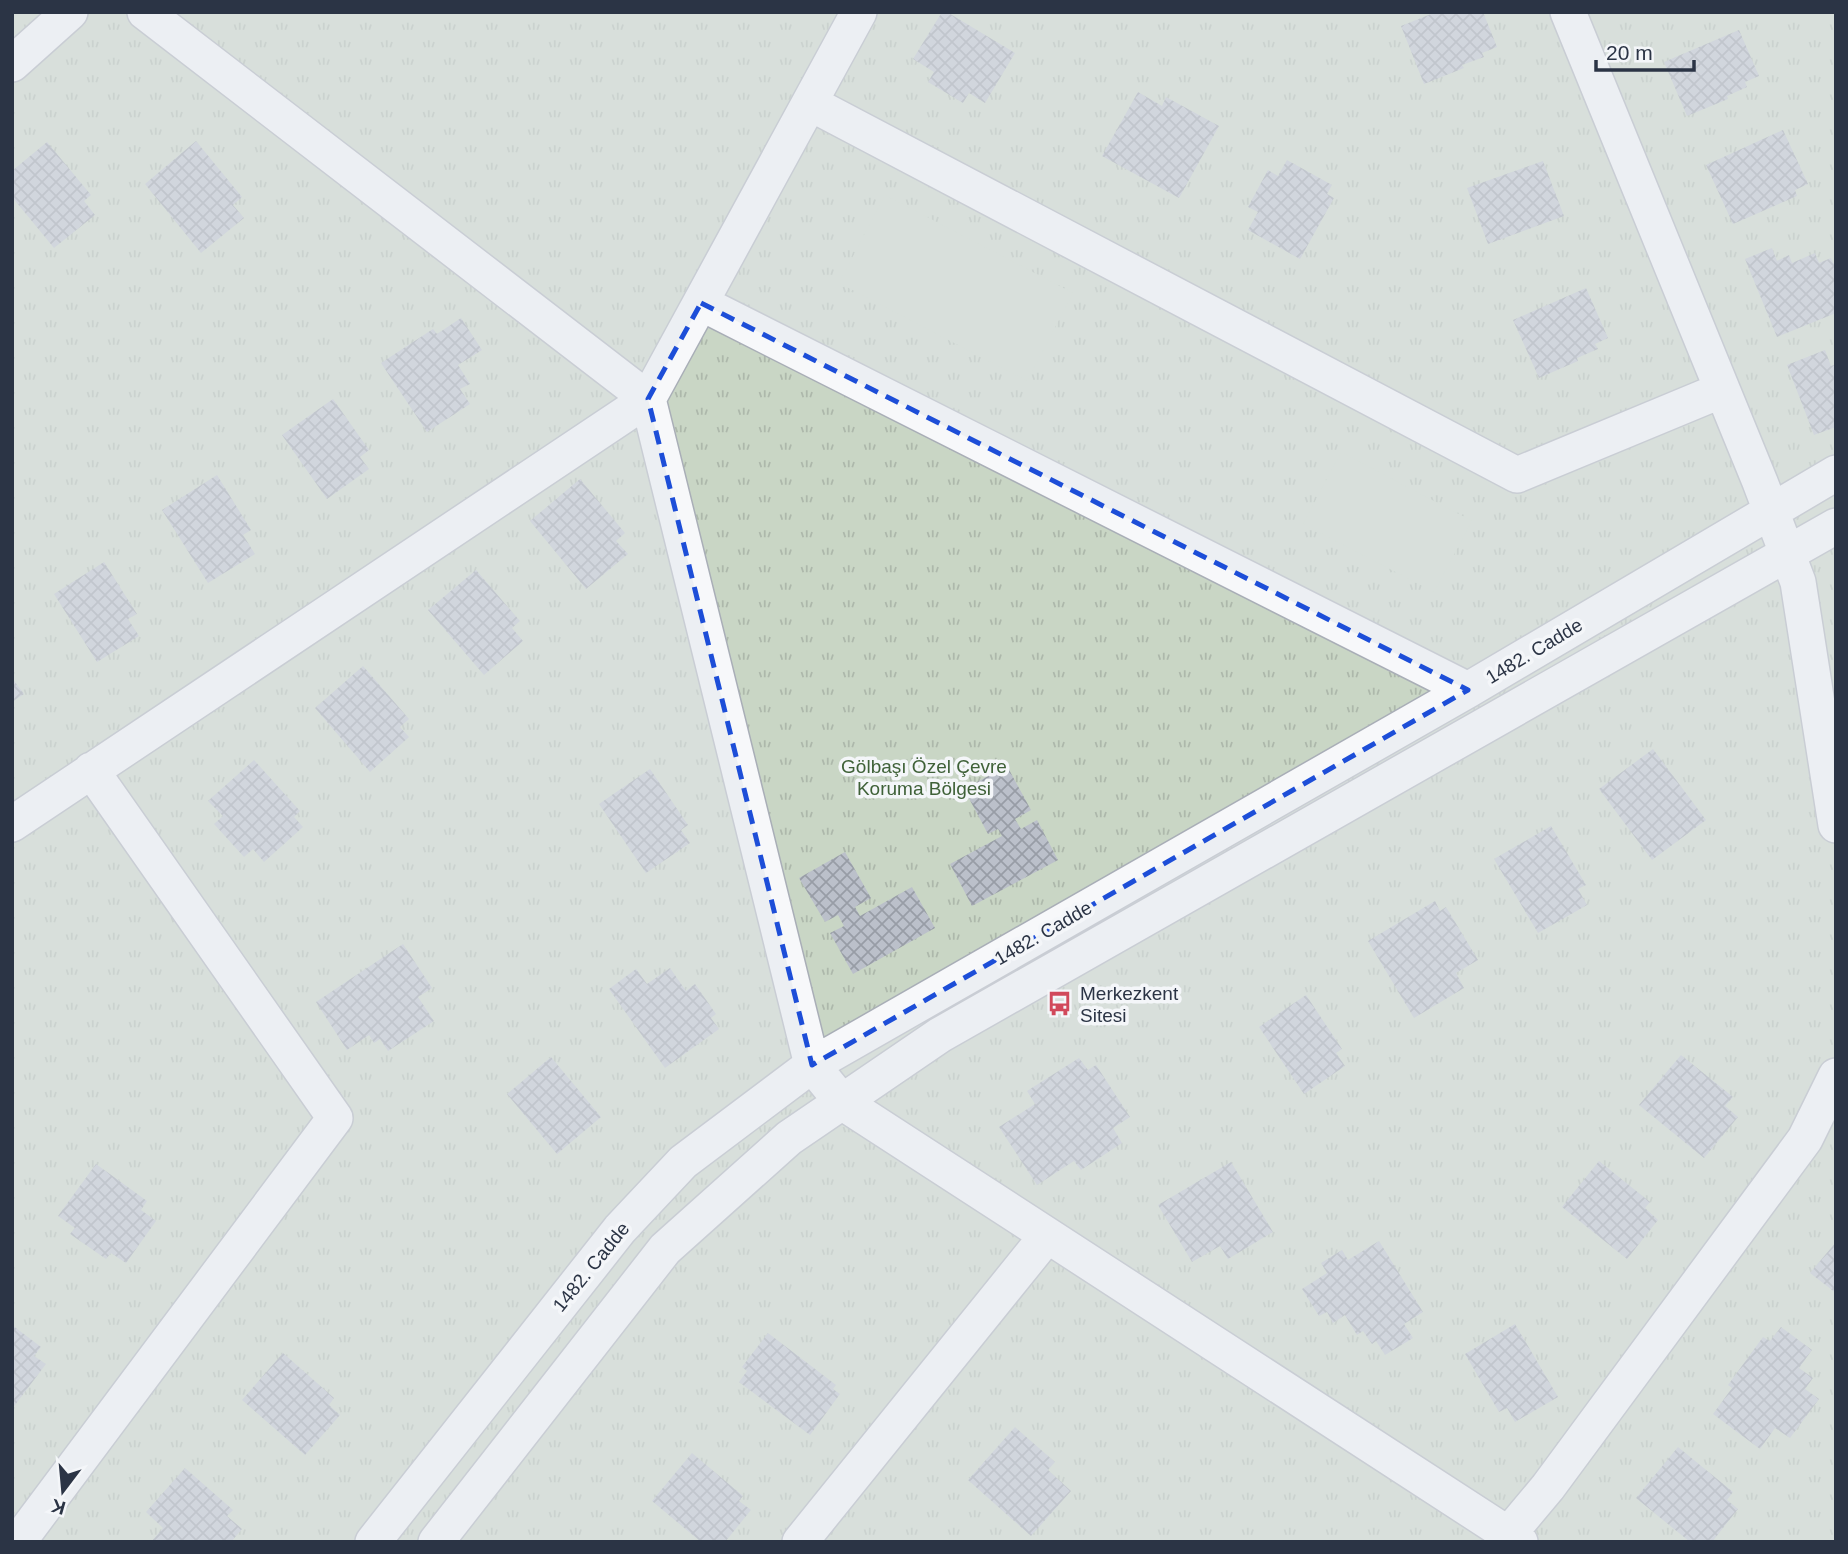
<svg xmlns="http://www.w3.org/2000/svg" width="1848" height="1554" viewBox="0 0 1848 1554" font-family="Helvetica,sans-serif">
	<defs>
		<pattern id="park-tufts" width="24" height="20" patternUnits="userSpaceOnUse" patternTransform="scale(1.75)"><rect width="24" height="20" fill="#c9d6c5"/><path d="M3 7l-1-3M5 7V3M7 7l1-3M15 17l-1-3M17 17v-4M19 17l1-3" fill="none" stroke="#adb8ab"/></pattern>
		<pattern id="building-cross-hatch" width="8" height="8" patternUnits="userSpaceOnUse" patternTransform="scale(1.75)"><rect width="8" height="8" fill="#bbc0ca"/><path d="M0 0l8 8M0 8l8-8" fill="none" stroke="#989da6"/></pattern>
	</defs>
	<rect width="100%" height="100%" fill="#e4e7ec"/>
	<path fill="url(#park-tufts)" d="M12,12h1824v1530h-1824z"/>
	<path fill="#c9d6c5" d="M885,195l188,98 -46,88 -188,-98z
		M1341,452l131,69 -38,71 -131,-68z"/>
	<path fill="url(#building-cross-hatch)" d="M942,12h5l68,41 -30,50 -16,-10 -6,10 -35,-21 6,-10 -21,-13z
		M1436,12h47l14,35 -15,6 2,4 -22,8 2,3 -40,16 -23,-58z
		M1739,30l20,46 -14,6 2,5 -20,9 1,3 -41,17 -23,-54z
		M1138,92l24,14 4,-9 53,29 -40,72 -77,-42z
		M1783,130l25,54 -13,6 2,6 -64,28 -27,-59z
		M196,141l46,56 -9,8 11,13 -43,35 -56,-69z
		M47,142l44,53 -7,6 11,14 -41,33 -42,-51v-26z
		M1287,160l45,25 -5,9 7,4 -34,61 -52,-29 10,-18 -10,-5 20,-37 10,6z
		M1543,161l21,55 -76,28 -21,-56z
		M1772,248l5,13 12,-6 3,8 23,-10 4,10 12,-5 2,5 3,-1v51l-59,24 -32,-78z
		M1586,288l22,50 -13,6 3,5 -21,9 1,3 -39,17 -26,-58z
		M461,318l21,32 -24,15 12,19 -10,5 10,15 -43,28 -46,-69 52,-34 4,5z
		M1825,350l6,16 5,-2v63l-22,8 -27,-70z
		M333,399l36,51 -9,7 9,12 -42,30 -45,-64z
		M217,475l34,55 -8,5 12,19 -47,29 -46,-73z
		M580,479l45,54 -9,8 12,13 -42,35 -56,-68z
		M104,562l33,52 -9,5 11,17 -42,26 -43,-68z
		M476,570l44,51 -8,7 11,13 -39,34 -56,-65z
		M363,666l46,53 -9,8 9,10 -39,35 -55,-64z
		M12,678l12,16 -12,8z
		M1653,749l53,71 -54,40 -53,-71z
		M254,760l46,51 -6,6 9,10 -39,35 -11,-13 -9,8 -30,-33 9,-8 -15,-15z
		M1007,766l24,44 -16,9 6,10 16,-9 21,40 -86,46 -22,-42 52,-28 -4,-7 -10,5 -24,-45z
		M650,769l38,56 -7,5 9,13 -44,30 -47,-69z
		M1551,826l35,59 -8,4 9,16 -49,28 -44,-74z
		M845,852l26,46 -16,9 5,9 52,-29 23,41 -82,46 -23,-41 14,-7 -6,-11 -13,7 -26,-44z
		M1435,901l5,10 6,-4 32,53 -22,13 8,15 -50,30 -46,-77z
		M403,944l29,44 -14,9 16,24 -46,30 -8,-12 -6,4 -5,-8 -22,15 -31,-48z
		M670,968l16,23 9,-7 21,30 -5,4 8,11 -54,39 -56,-79 27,-20 11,15z
		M1306,995l36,54 -6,4 9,13 -41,28 -45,-67z
		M1681,1055l52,42 -8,9 13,11 -34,41 -65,-53z
		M551,1057l50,60 -44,37 -50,-60z
		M1079,1058l9,12 8,-5 34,52 -17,11 9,15 -41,27 -7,-9 -37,24 -38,-58 36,-23 -8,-13z
		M1599,1161l51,41 -5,6 13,12 -31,39 -65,-52z
		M1231,1162l42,70 -45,27 -8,-13 -28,16 -34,-57z
		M96,1164l51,37 -6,9 15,11 -30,42 -15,-10 -5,6 -36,-25 5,-6 -17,-12z
		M1379,1241l44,71 -19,12 9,14 -28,17 -9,-14 -4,3 -9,-13 -6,4 -12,-20 -12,8 -6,-11 -8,4 -17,-27 25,-16 -6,-10 21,-13 6,10z
		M1836,1242v51l-26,-20z
		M1515,1324l43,73 -43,25 -8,-14 -8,4 -34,-58z
		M12,1325l29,22 -7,9 12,8 -34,45z
		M1781,1327l31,23 -13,18 14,10 -8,11 14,10 -29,39 -15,-10 -15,21 -47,-35 19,-26 -4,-3 35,-48 7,4z
		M768,1333l68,52 -3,4 7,5 -30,41 -71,-53 8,-11 -5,-4z
		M283,1353l51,45 -5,7 11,10 -35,40 -63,-55z
		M1015,1427l40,35 -7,8 23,21 -40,45 -63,-56z
		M1678,1447l55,45 -6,8 11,9 -26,33h-22l-54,-44z
		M692,1453l51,43 -4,5 12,9 -26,32h-24l-49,-41z
		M185,1468l48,42 -6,6 15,13 -11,13h-80l12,-14 -17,-16z"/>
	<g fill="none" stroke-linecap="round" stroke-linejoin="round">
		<defs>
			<path id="minor" d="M145,12l503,387 164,666 30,37 678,440
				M1568,12l192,470 38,100 38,243
				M12,64l58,-52
				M810,103l707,372 205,-85
				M701,303l767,387
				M12,824l636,-425 211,-387
				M18,1542l317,-424 -244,-348
				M373,1542l247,-313 63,-67 129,-97 656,-375 368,-217
				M436,1542l229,-293 124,-111 151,-103 896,-509
				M800,1542l246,-305
				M1502,1542l46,-55 257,-348 31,-63"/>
		</defs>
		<use href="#minor" stroke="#a9aeb7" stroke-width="38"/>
		<use href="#minor" stroke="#f7f8fa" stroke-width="35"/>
	</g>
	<path d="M0 0H1848V1554H0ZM701,303l767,387 -656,375 -164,-666z" fill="#e4e7ec" fill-opacity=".55" fill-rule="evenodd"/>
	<path fill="none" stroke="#1d4ed8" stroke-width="5" stroke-dasharray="14 9" stroke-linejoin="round" d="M701,303l767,387 -656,375 -164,-666z"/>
	<defs>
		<symbol id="bus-bare" viewBox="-9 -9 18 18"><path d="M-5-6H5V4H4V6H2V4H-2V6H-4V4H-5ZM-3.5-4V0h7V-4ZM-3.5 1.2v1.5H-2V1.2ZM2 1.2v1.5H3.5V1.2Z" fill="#d1495b" stroke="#f4f6f9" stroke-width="2.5" paint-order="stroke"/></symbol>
	</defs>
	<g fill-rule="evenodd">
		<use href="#bus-bare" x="1042" y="986" width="35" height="35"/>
	</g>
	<g text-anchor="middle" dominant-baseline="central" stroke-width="7" stroke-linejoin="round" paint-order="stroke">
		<g font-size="19" fill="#2b3445" stroke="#f4f6f9">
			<text transform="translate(1534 651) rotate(-31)">1482. Cadde</text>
			<text transform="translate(1043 933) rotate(-30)">1482. Cadde</text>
			<text transform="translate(591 1267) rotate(-51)">1482. Cadde</text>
		</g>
		<g font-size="19" fill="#3f6138" stroke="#f4f6f9">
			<text x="924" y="766">Gölbaşı Özel Çevre<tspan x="924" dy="22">Koruma Bölgesi</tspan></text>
		</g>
		<g font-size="19" fill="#2b3445" stroke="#f4f6f9" text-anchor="start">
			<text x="1080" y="993">Merkezkent<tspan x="1080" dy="22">Sitesi</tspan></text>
		</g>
	</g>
	<rect width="1848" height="1554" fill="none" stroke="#2b3445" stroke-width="28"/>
	<g transform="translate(63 1491) rotate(196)" stroke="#f4f6f9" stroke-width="5" paint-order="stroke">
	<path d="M0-5L12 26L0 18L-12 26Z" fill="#2b3445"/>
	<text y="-10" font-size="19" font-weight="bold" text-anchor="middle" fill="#2b3445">K</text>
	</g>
	<path d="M1596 60v10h98v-10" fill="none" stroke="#2b3445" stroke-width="3.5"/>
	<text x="1606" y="60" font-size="21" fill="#2b3445" stroke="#f4f6f9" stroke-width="5" paint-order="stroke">20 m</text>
</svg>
